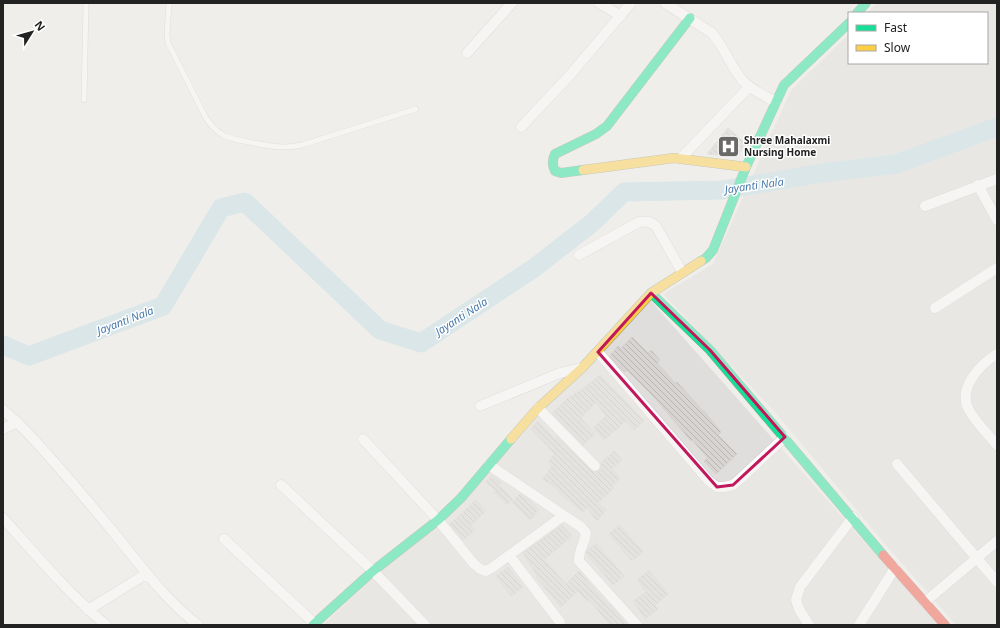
<svg xmlns="http://www.w3.org/2000/svg" width="1000" height="628" viewBox="0 0 1000 628" font-family="'Noto Sans',sans-serif">
	<defs>
		<pattern id="building-back-hatch" width="6" height="6" patternUnits="userSpaceOnUse"><rect width="6" height="6" fill="#d7d4d2"/><path d="M-1 5l2 2M0 0l6 6M5-1l2 2" fill="none" stroke="#b8b6b4"/></pattern>
	</defs>
	<rect width="100%" height="100%" fill="#f0eeeb"/>
	<path fill="#dfdedc" d="M876,3h121v622h-41l-71,-81 -111,-133 -111,-117 50,-30 78,-174 58,-56v29h138v-50h-120z
		M650,300l288,325h-615l131,-123z"/>
	<g fill="none" stroke-linecap="round" stroke-linejoin="round">
		<path stroke="#bfdbe3" stroke-width="19" d="M3,345l26,11 134,-50 58,-98 24,-6 135,128 41,13 113,-75 58,-45 32,-31 99,-2 99,-17 74,-9 101,-37"/>
	</g>
	<path fill="url(#building-back-hatch)" stroke="#d3d0cc" d="M728,128l18,16 -10,13 -5,-3 -2,2 -22,-2z
		M632,337l16,16 3,-3 9,10 -3,3 18,20 2,-1 26,29h1l17,21 -3,3 19,19 -21,20 -12,-13 4,-3 -16,-18 -1,1 -37,-44 -27,-27 -2,2 -4,-3 -11,-13 8,-10 3,2z
		M600,375l44,46 -10,9 -8,-9 -22,19 -11,-12 13,-12 -10,-13 -15,15 14,16 -12,11 -31,-32 18,-17 1,1 8,-7 1,1z
		M538,421l17,18 2,-2 36,35h4l3,-2 1,-3v-4l13,-12 8,9 -10,9 8,9 -8,8 2,2 -16,15 8,7 -9,11 -10,-13 -4,4 -24,-19 1,-2 -17,-12 9,-13 -4,-4 7,-8 -24,-25z
		M492,475l9,8 -6,7 -9,-8z
		M500,486l13,13 -6,6 -13,-13z
		M520,494l10,6 9,10 -9,10 -18,-18z
		M476,500l10,11 -15,15 4,4 -12,10 -13,-16z
		M562,525l10,11 -28,24 22,24 13,-13 29,34 2,-1 17,21h-17l-21,-25 -1,2 -10,-11 -17,16 -25,-30 1,-1 -14,-23z
		M620,525l23,27 -11,9 -23,-27z
		M596,543l28,33 -11,9 -27,-32 2,-3z
		M508,567l15,20 -12,9 -15,-20z
		M649,570l19,24 -13,11 3,4 -13,10 -12,-18 13,-9 -9,-12z"/>
	<g fill="none" stroke-linecap="round" stroke-linejoin="round">
		<defs>
			<path id="lane" d="M169,3l-2,31 1,9 38,75c4,6 10,13 17,17 9,5 50,12 61,12 6,0 12,-1 18,-2l114,-36
				M84,100l2,-97"/>
			<path id="street" d="M599,3l22,13
				M665,3l47,30c13,15 19,35 32,49 9,9 21,14 32,20
				M467,53l45,-50
				M521,127l49,-52 61,-72
				M681,158l68,-71
				M978,185l19,35
				M925,206l72,-27
				M579,255l60,-33c7,-1 11,-1 17,4l26,46
				M935,308l62,-40
				M598,352l111,129 8,6h7l9,-2 8,-7 44,-41
				M997,354c-17,10 -40,35 -28,56 7,13 19,24 28,35
				M480,406l80,-33 21,-5
				M538,408l57,58
				M3,410l14,12
				M3,429l14,-7c33,33 63,70 93,106 28,34 53,70 88,97
				M363,439l75,81 36,44 6,5 6,2 7,-4 70,-51
				M897,464l100,118
				M489,465l92,62 5,6c-1,10 -8,18 -7,28l58,64
				M281,485l92,86 52,54
				M3,518c33,37 65,75 103,107
				M224,539l92,86
				M509,555l51,67
				M925,602l72,-61
				M88,610l58,-36
				M809,625l-10,-16 -3,-9 4,-13 53,-70
				M859,625l36,-57"/>
			<path id="fast" d="M857,13l9,-10
				M583,170l-22,3 -6,-2c-3,-6 -3,-11 0,-17l41,-20 11,-8 83,-108
				M701,261l5,-3 7,-8 33,-83 38,-82 65,-62
				M651,293l59,57 173,205
				M313,625l60,-54 65,-51 23,-22 50,-59"/>
			<path id="slow" d="M583,170l91,-12 72,9
				M511,439l27,-31 44,-40 69,-75 50,-32"/>
			<path id="jam" d="M883,555l62,70"/>
		</defs>
		<use href="#lane" stroke="#c9c8c7" stroke-width="6"/>
		<use href="#street" stroke="#c9c8c7" stroke-width="11"/>
		<use href="#fast" stroke="#999a82" stroke-width="10"/>
		<use href="#slow" stroke="#999a82" stroke-width="10"/>
		<use href="#jam" stroke="#999a82" stroke-width="10"/>
		<use href="#lane" stroke="#fdfcfc" stroke-width="5"/>
		<use href="#street" stroke="#fdfcfc" stroke-width="10"/>
		<use href="#fast" stroke="#16e098" stroke-width="9"/>
		<use href="#slow" stroke="#ffcf43" stroke-width="9"/>
		<use href="#jam" stroke="#f24e42" stroke-width="9"/>
	</g>
	<path d="M0 0H1000V628H0ZM651,293l59,57 75,87 -52,48 -16,2 -119,-135z" fill="#f0eeeb" fill-opacity=".55" fill-rule="evenodd"/>
	<path fill="none" stroke="#c2185b" stroke-width="3" stroke-linejoin="round" d="M651,293l59,57 75,87 -52,48 -16,2 -119,-135z"/>
	<defs>
		<symbol id="hospital-square" viewBox="-11 -11 22 22"><rect x="-9" y="-9" width="18" height="18" rx="4" fill="#6a6968" stroke="#fff"/><path d="M-5-5h3v3.5h4V-5h3V5h-3V1.5h-4V5h-3Z" fill="#fff"/></symbol>
	</defs>
	<g fill-rule="evenodd">
		<use href="#hospital-square" x="716" y="134" width="25" height="25"/>
	</g>
	<g text-anchor="middle" dominant-baseline="central" stroke-width="3" stroke-linejoin="round" paint-order="stroke">
		<g font-size="10" font-weight="bold" fill="#222" stroke="#fff" text-anchor="start">
			<text x="744" y="140">Shree Mahalaxmi<tspan x="744" dy="12">Nursing Home</tspan></text>
		</g>
		<g font-size="11" font-style="italic" fill="#4a7aab" stroke="#fff">
			<text transform="translate(754 185) rotate(-8)">Jayanti Nala</text>
			<text transform="translate(461 316) rotate(-33)">Jayanti Nala</text>
			<text transform="translate(125 320) rotate(-21)">Jayanti Nala</text>
		</g>
	</g>
	<rect width="1000" height="628" fill="none" stroke="#222222" stroke-width="8"/>
	<rect x="848" y="12" width="140" height="52" fill="#ffffff" stroke="#a7a7a7"/>
	<rect x="856" y="25" width="20" height="6" fill="#16e098" stroke="#a7a7a7"/>
	<text x="884" y="32" font-size="12" fill="#222222">Fast</text>
	<rect x="856" y="45" width="20" height="6" fill="#ffcf43" stroke="#a7a7a7"/>
	<text x="884" y="52" font-size="12" fill="#222222">Slow</text>
	<g transform="translate(32 32) rotate(53)" stroke="#ffffff" stroke-width="3" paint-order="stroke">
	<path d="M0-3L7 15L0 10L-7 15Z" fill="#222222"/>
	<text y="-6" font-size="11" font-weight="bold" text-anchor="middle" fill="#222222">N</text>
	</g>
</svg>
